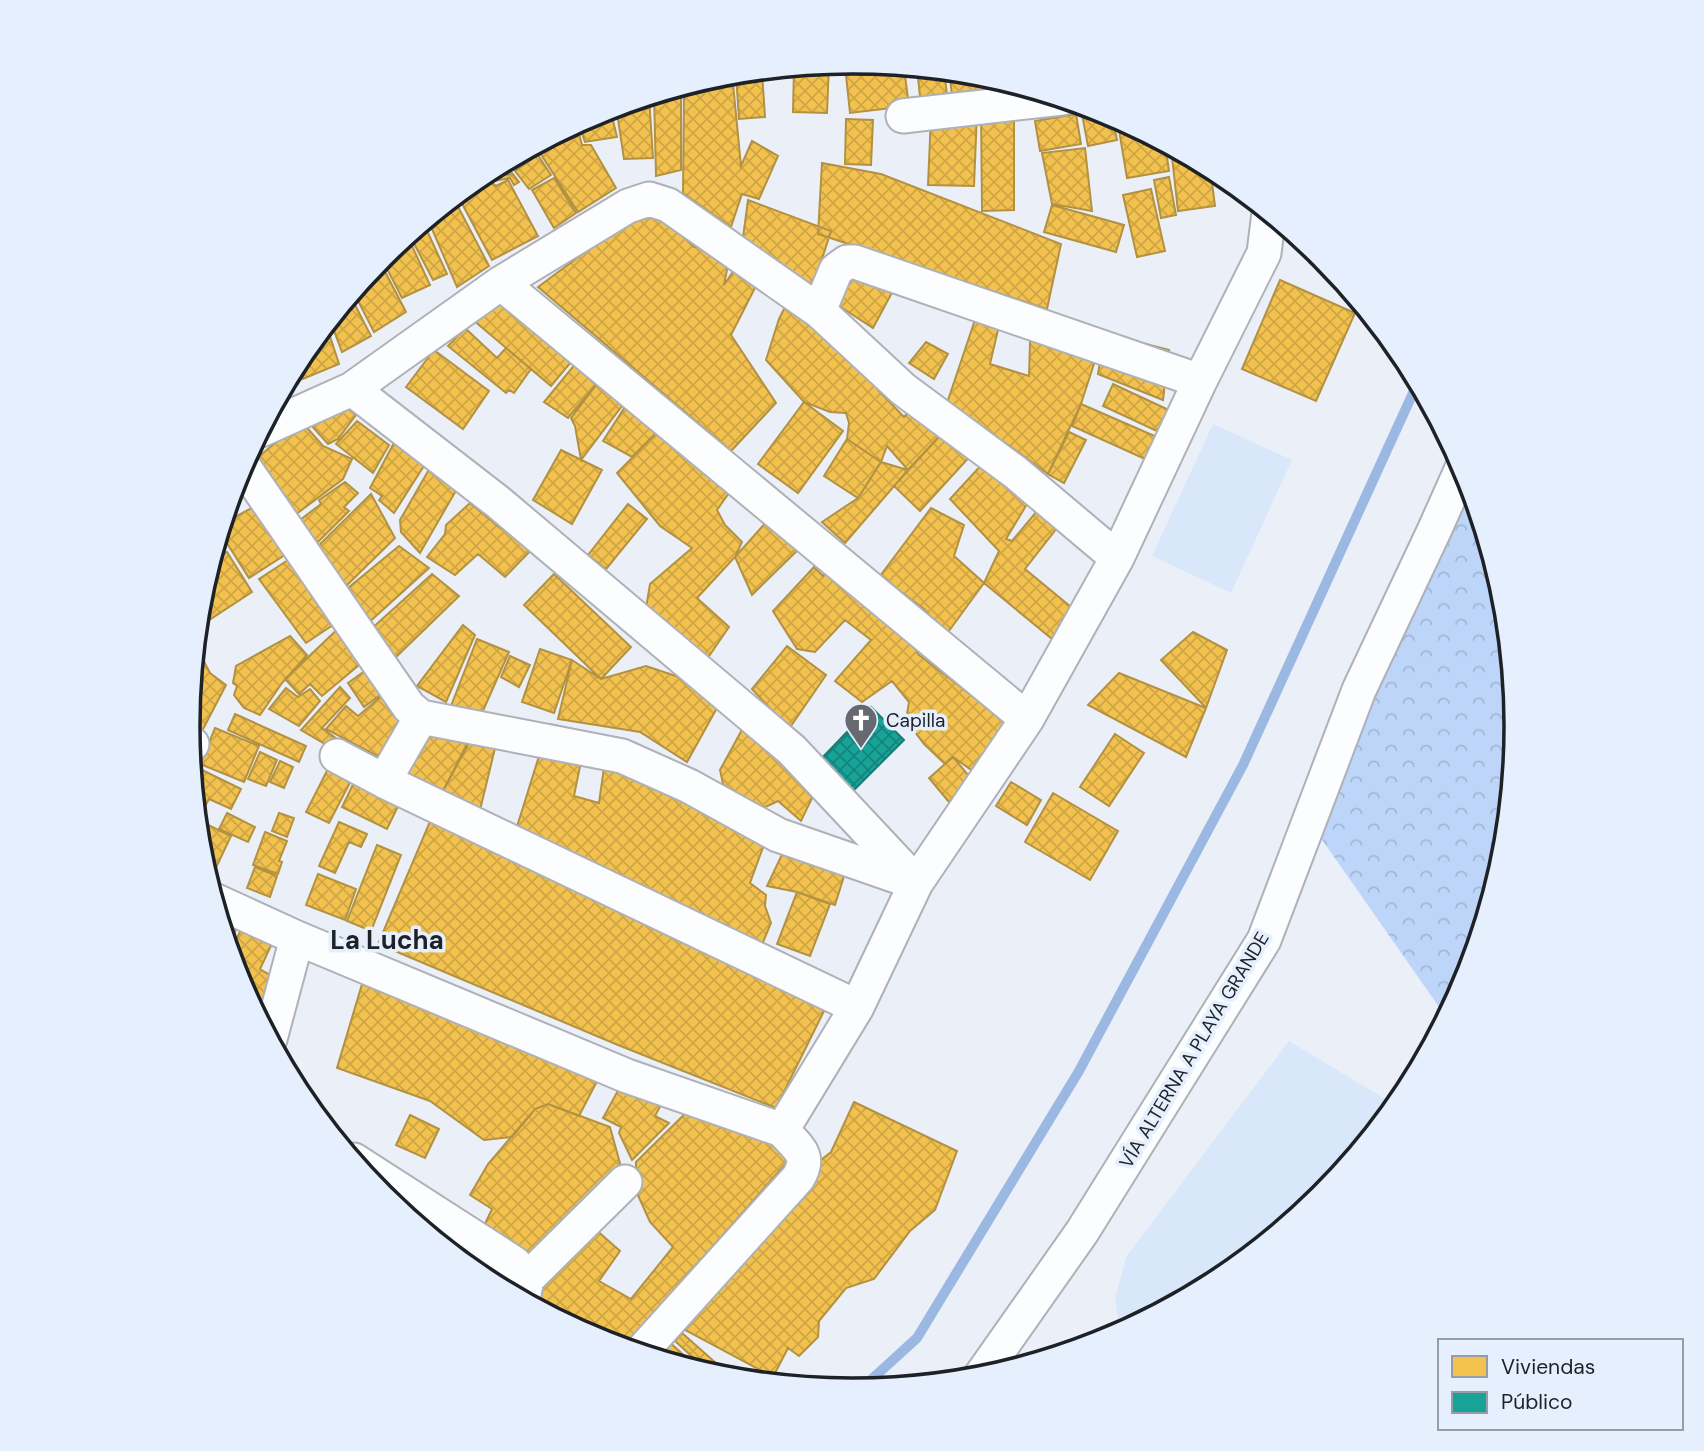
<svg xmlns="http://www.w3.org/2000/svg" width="1704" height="1451" viewBox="0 0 1704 1451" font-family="'DM Sans',sans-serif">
	<defs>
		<pattern id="forest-crowns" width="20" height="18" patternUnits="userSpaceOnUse" patternTransform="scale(1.75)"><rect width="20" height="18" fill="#bdd5f9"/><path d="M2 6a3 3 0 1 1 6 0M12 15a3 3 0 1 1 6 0" fill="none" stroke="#a2b7d5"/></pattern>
		<pattern id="homes-cross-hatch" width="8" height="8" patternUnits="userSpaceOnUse" patternTransform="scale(1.75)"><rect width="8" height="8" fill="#f2c14e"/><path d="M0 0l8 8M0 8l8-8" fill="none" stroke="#cfa644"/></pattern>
		<pattern id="public-cross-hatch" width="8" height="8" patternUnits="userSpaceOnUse" patternTransform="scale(1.75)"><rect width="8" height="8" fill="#17a398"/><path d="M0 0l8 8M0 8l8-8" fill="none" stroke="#14847c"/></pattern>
	</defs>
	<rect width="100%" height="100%" fill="#ebf0f8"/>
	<path fill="#d9e7fb" d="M1213,424l79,36 -61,133 -79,-37z
		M1289,1041l106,64 -74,90 -100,83 -101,54 -5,-33 11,-42z"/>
	<path fill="url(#forest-crowns)" d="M1466,474l38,122 12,130 -13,129 -37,125 -20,37 -137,-196z"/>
	<path fill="url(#homes-cross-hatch)" stroke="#b29142" stroke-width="2" d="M852,61l23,3 -37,6 -1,-7z
		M829,64l-2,49 -34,-1 1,-45z
		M904,68l5,38 -59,7 -4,-38z
		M917,68l27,2 4,33 -27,3z
		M949,71l35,4 3,24 -34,4z
		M762,72l3,45 -26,2 -3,-45z
		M732,73l9,93 11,-25 26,15 -19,43 -17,-5 -11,33 -48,-34 1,-107z
		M986,75l24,8 1,8 -22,3z
		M681,87v83l-25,6 -2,-81z
		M649,96l4,62 -29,1 -8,-53z
		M610,108l7,29 -32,5 -7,-20z
		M981,110h33v100l-32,1z
		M1100,110l12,5 5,25 -29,6 -6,-32z
		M977,113l-3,73 -46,-1 3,-69z
		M1076,114l5,30 -41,7 -5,-30z
		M1117,118l48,25 4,28 -42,7z
		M846,119l27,1 -2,45 -26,-1z
		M576,123l6,22h9l25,43 -38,24 -43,-67z
		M532,147l5,7 -27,17 -6,-9z
		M1085,148l7,63 -40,-7 -10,-51z
		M538,155l13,20 -22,14 -14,-18z
		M1187,155l23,12 5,39 -37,5 -6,-54z
		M822,163l59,11 180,70 -14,65 -229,-75z
		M500,164l7,11 5,-2 7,9 -5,3 -4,-7 -15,3 -5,-5 -13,2z
		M1169,177l7,38 -15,3 -7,-38z
		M554,178l22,35 -22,15 -22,-38z
		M508,180l30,56 -46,24 -35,-66 20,-12 9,2 5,-2 5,4z
		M1151,189l14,62 -28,6 -14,-62z
		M453,197l36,69 -32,21 -25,-58 8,-7 -3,-11z
		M748,200l83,31 -19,59 -70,-45z
		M1052,205l72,20 -8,27 -72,-20z
		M660,215l34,32 37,2 -7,36 18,-27 21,14 -32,63 45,68 -45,48 -193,-164 85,-63z
		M423,222l24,52 -14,6 -24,-46z
		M407,235l23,50 -28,13 -21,-41z
		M860,251l42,23 -29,54 -40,-26z
		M1316,251l6,5 19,23 -31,-16z
		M379,260l27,52 -32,20 -21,-41z
		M1280,280l75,33 -39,88 -74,-32z
		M503,290l78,60 -30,36 -78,-66z
		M350,295l21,41 -29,16 -12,-32z
		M789,299l95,73 -6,18 26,27 15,-16 28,27 -39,42 -21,-24 -6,16 -34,-23 2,-16 -3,-10 -16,-1 -26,-10 -38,-42 13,-41z
		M980,305l22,8 -12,51 39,12 2,-66 73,23 -23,71 -33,70 -38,-28 -64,-40z
		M326,324l13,40 -36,15 -5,-19z
		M465,328l32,30 9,-10 25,21 -17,24 -5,-3 -3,3 -58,-47z
		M1104,333l65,17 -6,50 -65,-26z
		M926,342l22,12 -14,25 -25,-16z
		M434,350l55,41 -26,38 -57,-42z
		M581,357l22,19 -35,42 -24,-16z
		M603,376l28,18 -50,66 -6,-34 -4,-8z
		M1113,384l58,27 -10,22 -58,-27z
		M630,399l38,22 -36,36 -29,-16z
		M339,402l17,13 -18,24 -10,5 -18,-20z
		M804,402l39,29 -45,62 -40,-29z
		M1081,404l76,33 -10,23 -75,-34z
		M301,421l22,25 29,13 -9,20 -52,39 -36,-58z
		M357,421l32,24 -16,28 -37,-29z
		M668,421l70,59 -21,30 8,15 17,17 -7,15 -38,41 32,29 -24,35 -59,-54 4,-24 42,-36 -32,-22 -43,-53z
		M947,428l26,25 -53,58 -26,-25z
		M1069,432l17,8 -22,43 -16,-9z
		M847,439l34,23 -23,36 -34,-22z
		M395,441l32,20 -33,52 -15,-13 3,-4 -12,-8z
		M561,450l41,20 -30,54 -39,-24z
		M985,461l51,28 -30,50 6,2 35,-42 17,20 -39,50 46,38 -19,32 -68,-56 15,-32 -49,-52z
		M881,462l27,8 -63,73 -23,-21 36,-24z
		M431,466l27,21 -38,66 -19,-21 -1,-12z
		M345,482l13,11 -14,14 5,4 -37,37 -16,-25 25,-19 -2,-4z
		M371,494l24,44 -52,51 -33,-35z
		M470,503l30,25 9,-9 29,24 -33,34 -27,-23 -23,21 -28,-18 18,-23 1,-9z
		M259,504l29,49 -39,25 -29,-46 2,-8z
		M628,504l19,15 -41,50 -18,-14z
		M931,508l33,17 -10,31 30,27 -38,52 -22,-26 -44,-33z
		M776,511l33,28 -57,56 -17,-38z
		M399,546l30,22 -63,57 -24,-32z
		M227,552l25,40 -46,30 -7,-11 2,-15 10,-36z
		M291,558l45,65 -30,20 -47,-64z
		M835,560l73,73 10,21 88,68 -29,52 -24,-17 -8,7 -21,-20 -18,-24 3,-18 -17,-21 -30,21 -27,-21 36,-41 -26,-20 -30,32 -18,-3 -24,-38 41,-44 9,9z
		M432,574l27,22 -64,62 -25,-28z
		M554,574l77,73 -30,32 -77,-74z
		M343,624l27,32 -48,40 -12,-12 -11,10 -14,-15z
		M463,625l12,10 -29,67 -29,-16z
		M1193,632l34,18 -21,58 -45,-48z
		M290,636l17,19 -25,28 -22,32 -16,-7 -10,-13 3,-9 -4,-3 3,-17z
		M477,639l32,13 -27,61 -31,-7z
		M196,646l14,27 16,12 -26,50 -12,-6v-4z
		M787,646l39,29 -37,54 -37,-40z
		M540,649l32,11 -18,53 -32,-11z
		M510,656l20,9 -11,22 -18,-10z
		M572,660l29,19 45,-13 42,14 34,19 -35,63 -47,-30 -82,-13z
		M373,665l18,22 -27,20 -16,-24z
		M1119,673l87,35 -20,49 -98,-52z
		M340,687l10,11 -28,30 15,11 -5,9 -31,-18z
		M286,688l12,9 12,-8 10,12 -21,25 -30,-17z
		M389,690l26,31 -38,35 -51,-27 20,-23 12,10z
		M235,714l71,32 -7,16 -71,-32z
		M750,715l76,54 -25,52 -23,-20 -23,11 -32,-28 -3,-14z
		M549,724l38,8 -13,64 25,7 7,-50 163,78 -19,52 16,12 -1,11 6,17 -10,24 -246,-114z
		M215,728l44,18 -15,36 -44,-18z
		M435,728l32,16 -24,47 -36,-17z
		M476,730l22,6 -18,74 -33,-11 -4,-8z
		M1115,734l29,19 -35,53 -29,-19z
		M260,752l17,8 -11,26 -18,-7z
		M953,757l21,25 -25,20 -20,-24z
		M280,761l13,6 -9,21 -14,-6z
		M332,761l23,12 -26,50 -23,-11z
		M196,767l45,22 -10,20 -22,-10 -9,17 -4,-2 -3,-39z
		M359,772l45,22 -17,35 -45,-22z
		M1011,782l30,18 -14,25 -31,-19z
		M1053,793l65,38 -28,49 -65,-38z
		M434,812l395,189 -53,107 -158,-63 -240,-101z
		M227,813l28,14 -7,15 -29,-13z
		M279,813l15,5 -7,19 -15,-6z
		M339,822l28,12 -6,13 -12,-5 -14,31 -16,-7z
		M208,825l23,11 -17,36 -10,-5 -4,-12 -1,-11z
		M265,832l22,9 -8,20 3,1 -4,12 -25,-9z
		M787,844l62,16 -14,45 -38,-13 -30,-6z
		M377,845l24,10 -30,76 -24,-10z
		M255,867l22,9 -7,21 -23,-9z
		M318,874l38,15 -11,31 -39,-15z
		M797,892l33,12 -20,52 -33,-12z
		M220,918l18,8 -10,19z
		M243,925l32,12 -15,32 20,12 -16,47 -26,-49 -8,-26z
		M365,974l245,82 -31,60 -31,-12 -13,5 -23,28 -28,3 -54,-39 -93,-33z
		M621,1085l50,1 -16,30 14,7 -37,37 -13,-27 2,-6 -18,-9z
		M698,1101l57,20 33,40 -164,186 -27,-8 -63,-34 9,-26 43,-58 34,30 -21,30 32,18 42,-52 -23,-25 -14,-31v-29z
		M854,1102l103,49 -22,59 -25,21 -36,48 -28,9 -27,33 -1,16 -19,19 -11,-8 -15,29 -88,-47v-18l113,-134 33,-26z
		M548,1104l62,23 11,40 -95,91 -45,-26 11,-23 -22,-14 18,-31 47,-55z
		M410,1115l29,14 -14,29 -29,-13z
		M418,1216l91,53 -6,20 -20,-11 -67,-55z
		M682,1333l51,45 -22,-4 -36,-33z
		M666,1339l34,31 -49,-15z"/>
	<path fill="url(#public-cross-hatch)" stroke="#197c76" stroke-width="2" d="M871,707l33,33 -53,53 -32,-32z"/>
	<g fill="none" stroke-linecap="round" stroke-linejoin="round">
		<path stroke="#9bb8e3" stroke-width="10" d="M861,1389l56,-51 162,-267 164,-306 175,-383"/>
		<defs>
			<path id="street" d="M903,116l159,-18
				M501,283l526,436
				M819,311l17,-41 11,-8h8l345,119
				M352,389l146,113 294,248 120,128
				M261,430l91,-41 149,-106 127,-77 21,-7 19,6 151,106 84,78 112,83 102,86
				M242,464l167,243 12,10 201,39 67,30 89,49 138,48
				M189,742l3,2
				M337,756l47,25 473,226
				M384,781l37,-64
				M214,900l83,38 330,138 155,54
				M270,1039l27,-101
				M354,1160l160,103 13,16 -4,20
				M527,1279l98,-97
				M641,1352l157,-174c14,-23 0,-30 -16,-48l75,-123 59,-124 111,-164 90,-161 83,-177 64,-128 5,-40
				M980,1377l102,-145 182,-292 95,-250 75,-159 29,-65"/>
		</defs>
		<use href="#street" stroke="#aeb1b7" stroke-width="37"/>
		<use href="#street" stroke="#fcfdfe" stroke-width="33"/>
	</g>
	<defs>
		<symbol id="church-pin" viewBox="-11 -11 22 30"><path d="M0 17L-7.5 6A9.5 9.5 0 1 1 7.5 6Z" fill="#666970" stroke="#e6effd"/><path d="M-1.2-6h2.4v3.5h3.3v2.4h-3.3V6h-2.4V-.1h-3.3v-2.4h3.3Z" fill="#fff"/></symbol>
	</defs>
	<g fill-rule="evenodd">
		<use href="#church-pin" x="842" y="701" width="38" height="52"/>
	</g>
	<g text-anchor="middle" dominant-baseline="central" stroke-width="7" stroke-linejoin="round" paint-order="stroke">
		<g font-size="19" fill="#1e2126" stroke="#e6effd" text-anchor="start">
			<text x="886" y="720">Capilla</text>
		</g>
		<g font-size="19" fill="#1e2126" stroke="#e6effd">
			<text transform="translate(1194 1050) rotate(-59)">VÍA ALTERNA A PLAYA GRANDE</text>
		</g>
		<g font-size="26" font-weight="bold" fill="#1e2126" stroke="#e6effd">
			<text x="387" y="940">La Lucha</text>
		</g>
	</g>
	<path d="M0 0H1704V1451H0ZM200 726a652 652 0 1 1 1304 0a652 652 0 1 1-1304 0Z" fill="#e6effd" fill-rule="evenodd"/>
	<path fill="none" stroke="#1e2126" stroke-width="3.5" d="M200 726a652 652 0 1 1 1304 0a652 652 0 1 1-1304 0Z"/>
	<rect x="1438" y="1339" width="245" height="91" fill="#e6effd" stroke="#969da7" stroke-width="2"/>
	<rect x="1452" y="1356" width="35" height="21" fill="#f2c14e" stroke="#969da7" stroke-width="2"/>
	<text x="1501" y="1374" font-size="21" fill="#1e2126">Viviendas</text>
	<rect x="1452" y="1392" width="35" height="21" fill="#17a398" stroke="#969da7" stroke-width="2"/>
	<text x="1501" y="1409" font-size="21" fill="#1e2126">Público</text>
</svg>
